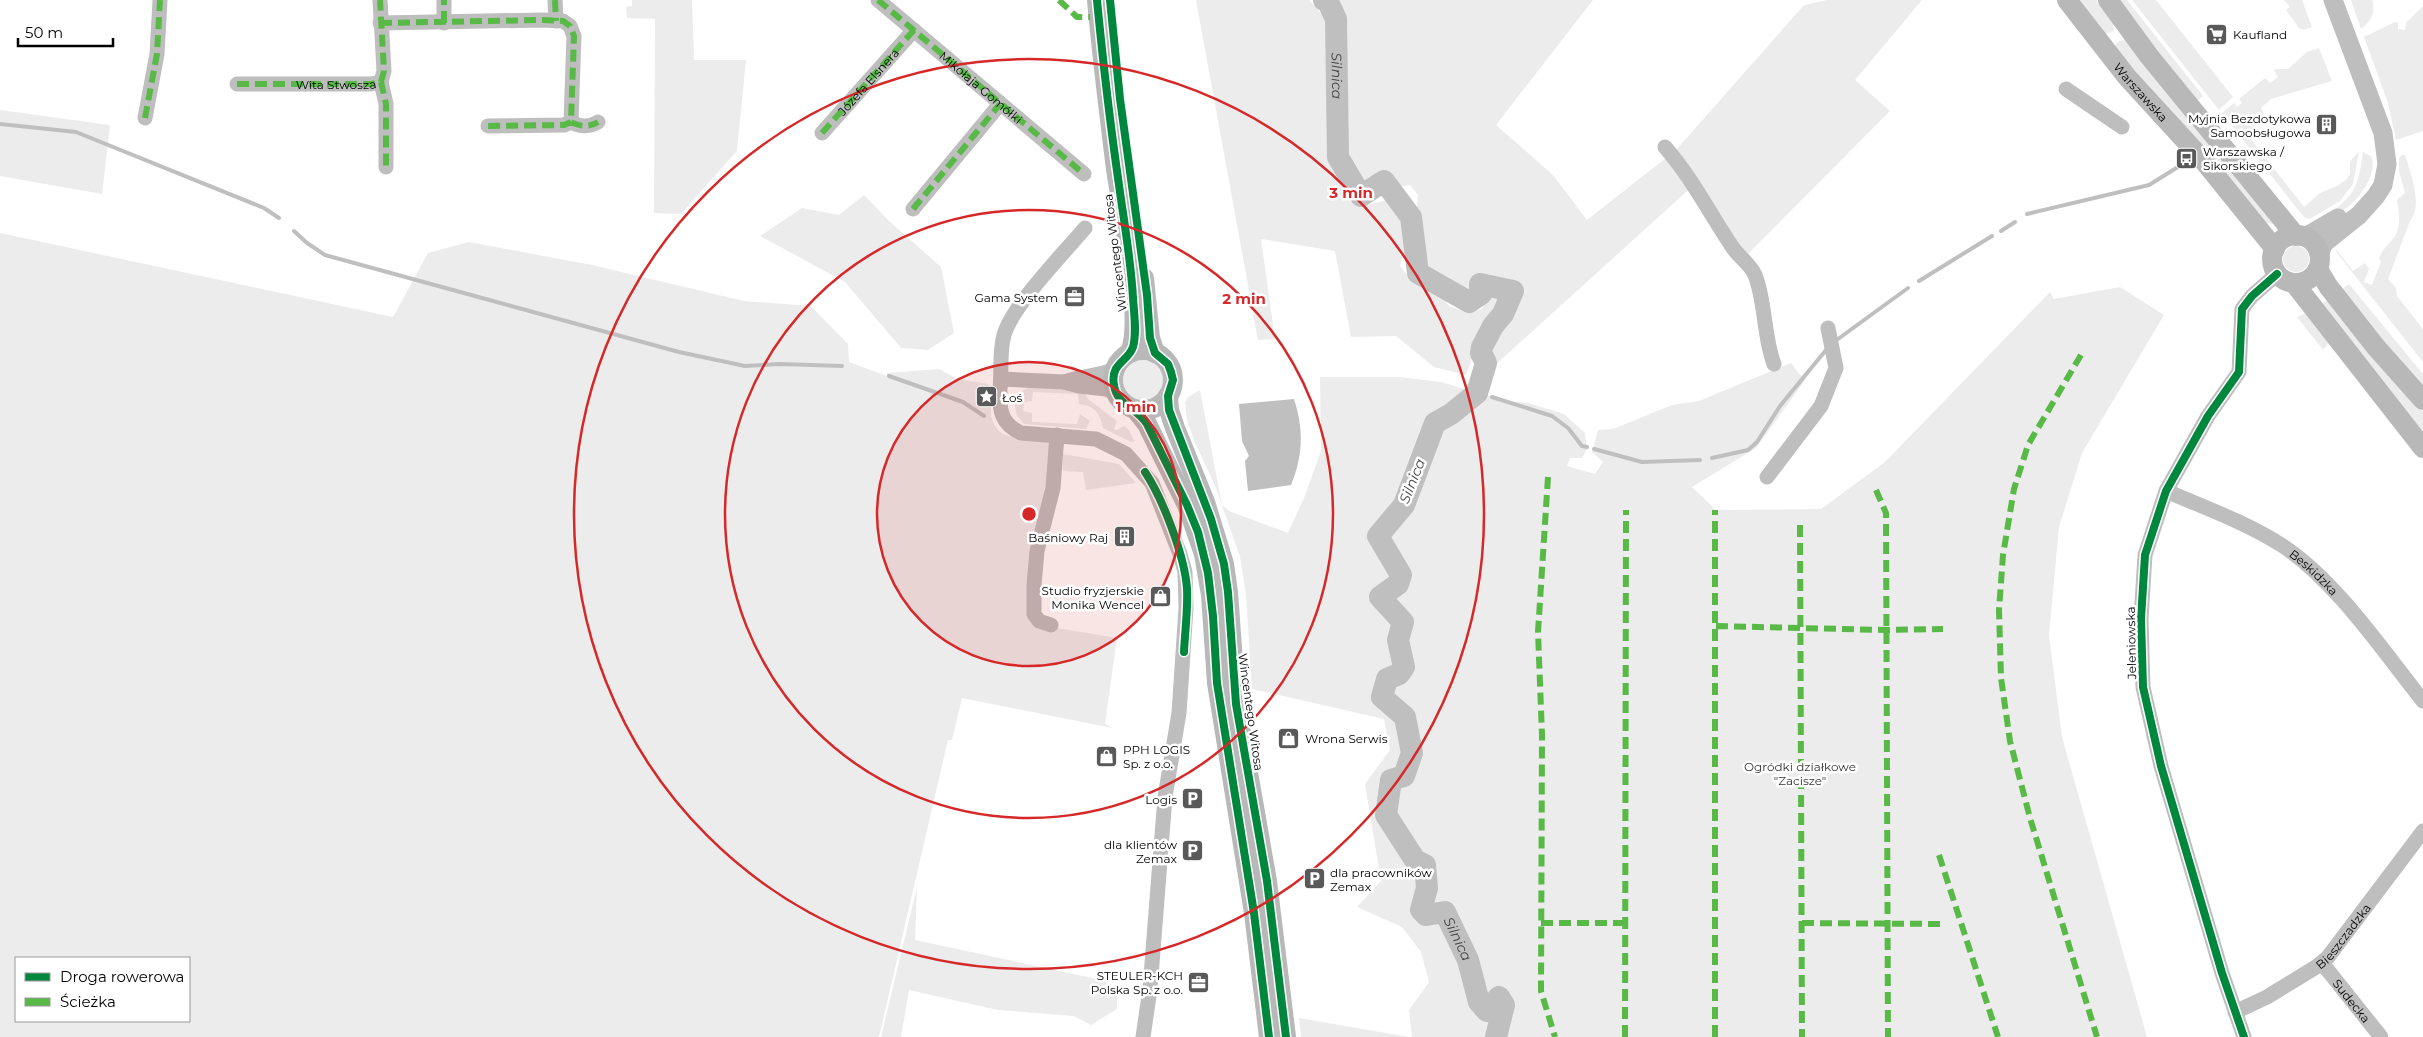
<svg xmlns="http://www.w3.org/2000/svg" width="2423" height="1037" viewBox="0 0 2423 1037" font-family="Montserrat,sans-serif">
	<rect width="100%" height="100%" fill="#fff"/>
	<path fill="#ececec" fill-rule="evenodd" d="M632,0h60l2,60h52l-9,91 -56,63 -27,-1 1,-194 -28,-1 -1,-11 6,-1z
		M1196,0h113l23,25 4,30 -8,82 6,24 18,39 16,5 31,-8 11,2 -3,41 -7,26 10,12 26,11 13,17 18,7 15,-4 5,-9 -1,-8 8,-2 13,4 -2,11 -23,26 -16,44 -32,-8 -38,-31 -45,1 -16,-86 -74,-12 14,100 -17,1z
		M1323,0h270l-97,125 57,50 34,45 89,-70 128,-145 23,-5h95l-67,80 35,31 -143,144 -51,-72 -214,194 -3,-6 17,-38 19,-25 3,-17c-12,-11 -25,-11 -41,-8l1,12 -2,6 -14,-1 -18,-15 -30,-19 -2,-10 6,-61 -8,-10c-17,2 -33,8 -50,7l-19,-38 -3,-31 8,-56 -4,-48z
		M2075,0h21l17,23 1,8 -9,3z
		M2113,0h14l76,96 -7,6z
		M2132,0h24l77,97 -14,13z
		M2284,0h18l10,27 -8,3 -5,-2 -13,-18 4,-3z
		M2351,0h21c4,12 -1,22 -11,29z
		M2423,6v125l-27,9 -8,-37 -24,-66 31,-15 3,1v6l7,1 1,-7z
		M2126,39l149,185 -8,-1 -3,3 -149,-179 2,-5z
		M2319,48l13,33 -61,18 -10,9 5,9 -19,17 57,73 16,-14 17,-7 10,-7 3,-5v-12l9,-11 -6,33 -13,17 -30,18 -5,-1 -6,-7 -77,-98 12,-10 3,4 5,-4 -3,-4 26,-21 5,5 8,-6 -4,-7 1,-1h13l19,-17z
		M0,110l110,15 -8,69 -102,-18z
		M2363,152l8,4c8,19 -15,49 -32,57 -4,2 -10,3 -15,4 31,-21 34,-29 39,-65z
		M2402,155h3c6,19 18,51 5,66l-22,58 8,9 1,8 26,33v33l-86,-109 -2,-5 18,23 12,-8 4,6 -5,13 8,3 9,-23 -2,-4c4,-9 8,-12 14,-19 9,-11 6,-26 4,-39l8,-7 -6,-22v-13z
		M864,195l25,26 52,46 13,66 -26,17 -27,-2 -56,-66 -85,-46 42,-28 37,7z
		M0,233l393,84 35,-64 41,-11 123,23 152,36 67,5 37,38 1,18 38,14v-3l52,-4 19,10 30,5 3,3c2,10 -2,23 1,32 9,29 41,13 60,25l-20,170 19,13 66,11 -12,86 7,4 -150,-30 -10,42h-4l-69,297h-879zM16,958h173v63h-173z
		M2283 259a13 13 0 1 1 26 0a13 13 0 1 1-26 0Z
		M2349,284l74,90v15l-85,-97z
		M2120,287l44,28 -82,138 -23,74 -10,108 13,102 85,300h-735l-3,-27 20,-28 -8,-30 -19,-25 -45,-20 24,-26 -16,-97 25,-34 -6,-31 -132,-30 -6,-94 -6,-38 -24,-69 -22,-48 -7,-20 -2,-18 3,-5 12,-7 22,115 7,6 59,22 16,-35 17,-47 -1,-74h79l42,5 66,19 21,2 36,11 21,19 2,16 -5,9h-12l-3,8 28,8 8,-12 -11,-10 6,-22 15,-1 59,-24 27,-4 92,-38 8,11 7,5 -50,69 -64,39 24,23 105,-1 64,-47 165,-170 4,7z
		M2332,297l91,115v24l-104,-131z
		M2306,313l24,28 -7,9 -26,-33z
		M1119 381a24 24 0 1 1 48 0a24 24 0 1 1-48 0Z
		M1030,387l54,4 4,8 29,22 -3,8 3,1 7,-4 5,4 5,11 -3,1 -28,-14c-3,-15 -8,-22 -24,-24l-1,-10 -45,-2 -1,9 -8,1 -1,9 9,2v9l45,2 3,-10 10,7 -4,8 -62,-5 -7,-8 -3,-15 7,-10z
		M1063,454l56,10 17,19 -50,7 -3,-18 -20,-1z
		M917,887l-2,53 191,41 11,14v14l-26,16 -17,-9 -76,-6 -89,-20 -8,47h-20z
		M1299,1018l110,19h-108z"/>
	<path fill="#bfbfbf" d="M1294,399c10,30 9,57 -3,86l-43,6 -3,-30 4,-5 -7,-15 -3,-37z"/>
	<g fill="none" stroke-linecap="round" stroke-linejoin="round">
		<path stroke="#bfbfbf" stroke-width="4" d="M0,124l76,8 188,76 15,10
			M2027,214l122,-29 29,-18 2,-4
			M294,231l13,12 18,12 354,97 66,14 35,-2 62,2
			M2001,231l14,-9
			M1919,281l73,-45
			M1838,339l70,-51
			M889,376l74,26 21,14
			M1477,393l4,1
			M1492,397l60,19 16,12 14,18 5,1
			M1594,449l48,13 58,-2
			M1712,458l36,-8 9,-8 23,-36 46,-56"/>
		<path stroke="#bfbfbf" stroke-width="22" id="s1" d="M1324,0l4,2 8,17 2,138 23,39 23,-15 27,36 7,56 51,29 12,-8 -1,-10 33,7 -10,23 -10,12 -11,21 -1,6 5,10 -9,30 -26,21 -16,9 -31,82 -26,31 23,39 -3,9 -18,13 23,25 -5,18 6,27 -5,7 -12,5 -5,18 23,20 7,36 -8,23 -13,4 -5,35 29,45 10,5 2,23 -6,22 5,5 19,-3 23,48 11,42 8,9 12,-14 5,8 -8,32"/>
		<g stroke="#bebebe" stroke-width="15">
			<path d="M555,0l1,21"/>
			<path id="s2" d="M878,0l206,174"/>
			<path d="M380,23l162,-3 21,1 7,5 4,10 -3,86 -7,3 -76,1"/>
			<path d="M444,23v-23"/>
			<path d="M381,82l5,22v63"/>
			<path id="s3" d="M237,84h134l10,-2 3,-11 -4,-71"/>
			<path d="M2066,89l56,38"/>
			<path d="M145,118l12,-64 3,-54"/>
			<path d="M571,122c9,5 19,5 27,0"/>
			<path id="s4" d="M822,133l92,-103"/>
			<path d="M1665,147c27,31 45,67 68,101 6,9 18,17 22,27 11,28 8,60 19,89"/>
			<path d="M913,209l87,-105"/>
			<path d="M1085,228c-21,25 -73,78 -81,107 -5,17 -2,37 -4,54 -1,21 1,35 21,44l75,6 30,15 26,29 28,71 5,18 1,36 -7,105 -14,84 -15,192 -7,48"/>
			<path d="M1001,379l63,3 15,4 27,3 10,4"/>
			<path d="M1064,382c17,-6 35,-6 51,-13"/>
			<path d="M1767,477l54,-71 15,-38 -8,-40"/>
			<path id="s5" d="M2166,491c40,17 81,32 117,55 53,35 100,105 140,155"/>
			<path d="M1051,625l-12,-4 -5,-7v-29l3,-34 16,-63 4,-53"/>
			<path id="s6" d="M2322,963l59,74"/>
			<path id="s7" d="M2235,1012l32,-15 49,-30 12,-10 95,-126"/>
			<path d="M2244,1037l-22,-64 -61,-207 -18,-79 -2,-68 4,-64 21,-64 42,-75 31,-44 3,-63 10,-13 25,-22"/>
		</g>
		<path stroke="#bebebe" stroke-width="19" d="M2305,237l33,-19
			M2319,254l5,-11 35,-28 17,-19 7,-11 4,-21 -4,-31 -50,-133"/>
		<g stroke="#b8b8b8" stroke-width="20">
			<path d="M1097,0c5,57 12,113 19,169 6,40 28,152 14,184"/>
			<path id="s8" d="M2067,0l60,77 76,83 72,89"/>
			<path d="M2108,0l41,56 147,180"/>
			<circle cx="2296" cy="259" r="24"/>
			<path d="M2318,269l10,17 47,60 48,54"/>
			<path d="M1144,278l6,60 5,15"/>
			<path d="M2294,283l129,165"/>
			<circle cx="1143" cy="380" r="30"/>
			<path d="M1168,396l1,14 6,18 30,74 19,62 4,28 8,112 31,177 19,156"/>
			<path d="M1136,410l11,14 40,81 17,49 7,41 6,88 37,230 15,124"/>
		</g>
		<path stroke="#58b947" stroke-width="6" stroke-dasharray="12 6" stroke-linecap="butt" d="M555,0l1,21
			M878,0l206,174
			M1059,0l18,17h13
			M380,23l162,-3 21,1 7,5 4,10 -3,86 -7,3 -76,1
			M444,23v-23
			M381,82l5,22v63
			M237,84h134l10,-2 3,-11 -4,-71
			M145,118l12,-64 3,-54
			M571,122c9,5 19,5 27,0
			M822,133l92,-103
			M913,209l87,-105
			M2081,355l-53,90 -14,44 -11,66 -4,55 2,68 9,63 20,77 67,219
			M1548,477l-10,155 4,103 -1,256 14,46
			M1876,490l10,23 2,524
			M1800,525l2,512
			M1716,626l169,4 58,-1
			M1939,855l59,182
			M1541,923h85
			M1802,923l138,1
			M1625,1037l1,-527
			M1715,1037v-527"/>
		<defs>
			<path id="cycleway" d="M1097,0c6,62 13,123 22,185 5,37 12,75 14,113 1,15 4,35 0,49 -5,15 -23,16 -19,38 3,21 22,21 33,39l40,81 11,27 10,41 5,43 4,67 37,230 15,124
				M1110,0l10,99 27,196 3,43 5,15 13,11 3,8 2,8 -5,16 1,14 42,109 13,45 4,28 8,112 31,177 19,156
				M1145,472c18,27 40,85 42,117 1,21 -2,42 -3,63
				M2244,1037l-22,-64 -61,-207 -18,-79 -2,-68 4,-64 21,-64 42,-75 31,-44 3,-63 10,-13 25,-22"/>
		</defs>
		<use href="#cycleway" stroke="#fff" stroke-width="11"/>
		<use href="#cycleway" stroke="#00873e" stroke-width="8"/>
	</g>
	<circle cx="1029" cy="514" r="152" fill="#d62828" fill-opacity=".12"/>
	<g fill="none" stroke="#d62828" stroke-width="2.5">
		<circle cx="1029" cy="514" r="152"/>
		<circle cx="1029" cy="514" r="304"/>
		<circle cx="1029" cy="514" r="455"/>
	</g>
	<defs>
		<symbol id="supermarket-square" viewBox="-11 -11 22 22"><rect x="-9" y="-9" width="18" height="18" rx="4" fill="#595959" stroke="#fff"/><path d="M-6-5.5h2.5l.6 2H6L4.5 2H-2.5L-4.4-4H-6ZM-1.5 3.2a1.3 1.3 0 1 0 .1 0ZM3 3.2a1.3 1.3 0 1 0 .1 0Z" fill="#fff"/></symbol>
		<symbol id="building-square" viewBox="-11 -11 22 22"><rect x="-9" y="-9" width="18" height="18" rx="4" fill="#595959" stroke="#fff"/><path d="M-4-6H4V6H1V3H-1V6H-4ZM-2.5-4.3h1.7v1.8h-1.7ZM.8-4.3h1.7v1.8H.8ZM-2.5-1h1.7V.8h-1.7ZM.8-1h1.7V.8H.8Z" fill="#fff"/></symbol>
		<symbol id="bus-square" viewBox="-11 -11 22 22"><rect x="-9" y="-9" width="18" height="18" rx="4" fill="#595959" stroke="#fff"/><path d="M-5-6H5V4H4V6H2V4H-2V6H-4V4H-5ZM-3.5-4V0h7V-4ZM-3.5 1.2v1.5H-2V1.2ZM2 1.2v1.5H3.5V1.2Z" fill="#fff"/></symbol>
		<symbol id="office-square" viewBox="-11 -11 22 22"><rect x="-9" y="-9" width="18" height="18" rx="4" fill="#595959" stroke="#fff"/><path d="M-6-3h4V-5.5h4V-3h4V5H-6ZM-1-4.5V-3h2v-1.5ZM-6 0V1H6V0Z" fill="#fff"/></symbol>
		<symbol id="sight-square" viewBox="-11 -11 22 22"><rect x="-9" y="-9" width="18" height="18" rx="4" fill="#595959" stroke="#fff"/><path d="M0-6L1.8-2.2L6-1.7L2.9 1.2L3.7 5.4L0 3.3L-3.7 5.4L-2.9 1.2L-6-1.7L-1.8-2.2Z" fill="#fff"/></symbol>
		<symbol id="shop-square" viewBox="-11 -11 22 22"><rect x="-9" y="-9" width="18" height="18" rx="4" fill="#595959" stroke="#fff"/><path d="M-5-2.5h2.3a2.7 3.5 0 0 1 5.4 0H5L5.5 6h-11ZM-1.5-2.5h3a1.5 2.3 0 0 0-3 0Z" fill="#fff"/></symbol>
		<symbol id="parking-square" viewBox="-11 -11 22 22"><rect x="-9" y="-9" width="18" height="18" rx="4" fill="#595959" stroke="#fff"/><path d="M-3.5-5.5H1a3.5 3.5 0 0 1 0 7H-1V5.5H-3.5ZM-1-3.4V-.6H.8a1.4 1.4 0 0 0 0-2.8Z" fill="#fff"/></symbol>
	</defs>
	<g fill-rule="evenodd">
		<use href="#supermarket-square" x="2204" y="22" width="25" height="25"/>
		<use href="#building-square" x="2314" y="112" width="25" height="25"/>
		<use href="#bus-square" x="2174" y="146" width="25" height="25"/>
		<use href="#office-square" x="1062" y="284" width="25" height="25"/>
		<use href="#sight-square" x="974" y="384" width="25" height="25"/>
		<use href="#building-square" x="1112" y="524" width="25" height="25"/>
		<use href="#shop-square" x="1148" y="584" width="25" height="25"/>
		<use href="#shop-square" x="1276" y="726" width="25" height="25"/>
		<use href="#shop-square" x="1094" y="744" width="25" height="25"/>
		<use href="#parking-square" x="1180" y="786" width="25" height="25"/>
		<use href="#parking-square" x="1180" y="838" width="25" height="25"/>
		<use href="#parking-square" x="1302" y="866" width="25" height="25"/>
		<use href="#office-square" x="1186" y="970" width="25" height="25"/>
	</g>
	<g text-anchor="middle" dominant-baseline="central" stroke-width="5" stroke-linejoin="round" paint-order="stroke">
		<g font-size="12" fill="#000" stroke="#fff" text-anchor="end">
			<text x="2233" y="34" text-anchor="start">Kaufland</text>
			<text x="2311" y="118">Myjnia Bezdotykowa<tspan x="2311" dy="14">Samoobsługowa</tspan></text>
			<text x="2203" y="151" text-anchor="start">Warszawska /<tspan x="2203" dy="14">Sikorskiego</tspan></text>
			<text x="1058" y="297">Gama System</text>
			<text x="1002" y="397" text-anchor="start">Łoś</text>
			<text x="1108" y="537">Baśniowy Raj</text>
			<text x="1144" y="590">Studio fryzjerskie<tspan x="1144" dy="14">Monika Wencel</tspan></text>
			<text x="1305" y="738" text-anchor="start">Wrona Serwis</text>
			<text x="1123" y="749" text-anchor="start">PPH LOGIS<tspan x="1123" dy="14">Sp. z o.o.</tspan></text>
			<text x="1177" y="799">Logis</text>
			<text x="1177" y="844">dla klientów<tspan x="1177" dy="14">Zemax</tspan></text>
			<text x="1330" y="872" text-anchor="start">dla pracowników<tspan x="1330" dy="14">Zemax</tspan></text>
			<text x="1183" y="975">STEULER-KCH<tspan x="1183" dy="14">Polska Sp. z o.o.</tspan></text>
		</g>
		<g font-size="12" fill="#000" stroke="#fff">
			<text stroke="none"><textPath href="#s4" startOffset="69">Józefa Elsnera</textPath></text>
			<text stroke="none"><textPath href="#s3" startOffset="99">Wita Stwosza</textPath></text>
			<text stroke="none"><textPath href="#s2" startOffset="135">Mikołaja Gomółki</textPath></text>
			<text stroke="none"><textPath href="#s8" startOffset="118">Warszawska</textPath></text>
			<text transform="translate(1115 253) rotate(-97)">Wincentego Witosa</text>
			<text stroke="none"><textPath href="#s5" startOffset="170">Beskidzka</textPath></text>
			<text transform="translate(2131 643) rotate(-91)">Jeleniowska</text>
			<text transform="translate(1251 712) rotate(82)">Wincentego Witosa</text>
			<text stroke="none"><textPath href="#s7" startOffset="134">Bieszczadzka</textPath></text>
			<text stroke="none"><textPath href="#s6" startOffset="48">Sudecka</textPath></text>
		</g>
		<g font-size="12" fill="#333" stroke="#fff">
			<text x="1800" y="766">Ogródki działkowe<tspan x="1800" dy="14">"Zacisze"</tspan></text>
		</g>
		<g font-size="14" font-style="italic" fill="#444" stroke="#fff">
			<text stroke="none"><textPath href="#s1" startOffset="80">Silnica</textPath></text>
			<text transform="translate(1412 481) rotate(-68)">Silnica</text>
			<text stroke="none"><textPath href="#s1" startOffset="1250">Silnica</textPath></text>
		</g>
	</g>
	<circle cx="1029" cy="514" r="8" fill="#d62828" stroke="#fff" stroke-width="2.5"/>
	<g font-size="15" text-anchor="middle" font-weight="bold" fill="#d62828" stroke="#fff" stroke-width="5" stroke-linejoin="round" paint-order="stroke">
		<text x="1351" y="198">3 min</text>
		<text x="1244" y="304">2 min</text>
		<text x="1136" y="412">1 min</text>
	</g>
	<rect x="15" y="957" width="175" height="65" fill="#ffffff" stroke="#999999"/>
	<rect x="25" y="973" width="25" height="8" fill="#00873e" stroke="#999999"/>
	<text x="60" y="982" font-size="15" fill="#000000">Droga rowerowa</text>
	<rect x="25" y="998" width="25" height="8" fill="#58b947" stroke="#999999"/>
	<text x="60" y="1007" font-size="15" fill="#000000">Ścieżka</text>
	<path d="M18 38v8h95v-8" fill="none" stroke="#000000" stroke-width="2.5"/>
	<text x="25" y="38" font-size="15" fill="#000000" stroke="#ffffff" stroke-width="4" paint-order="stroke">50 m</text>
</svg>
